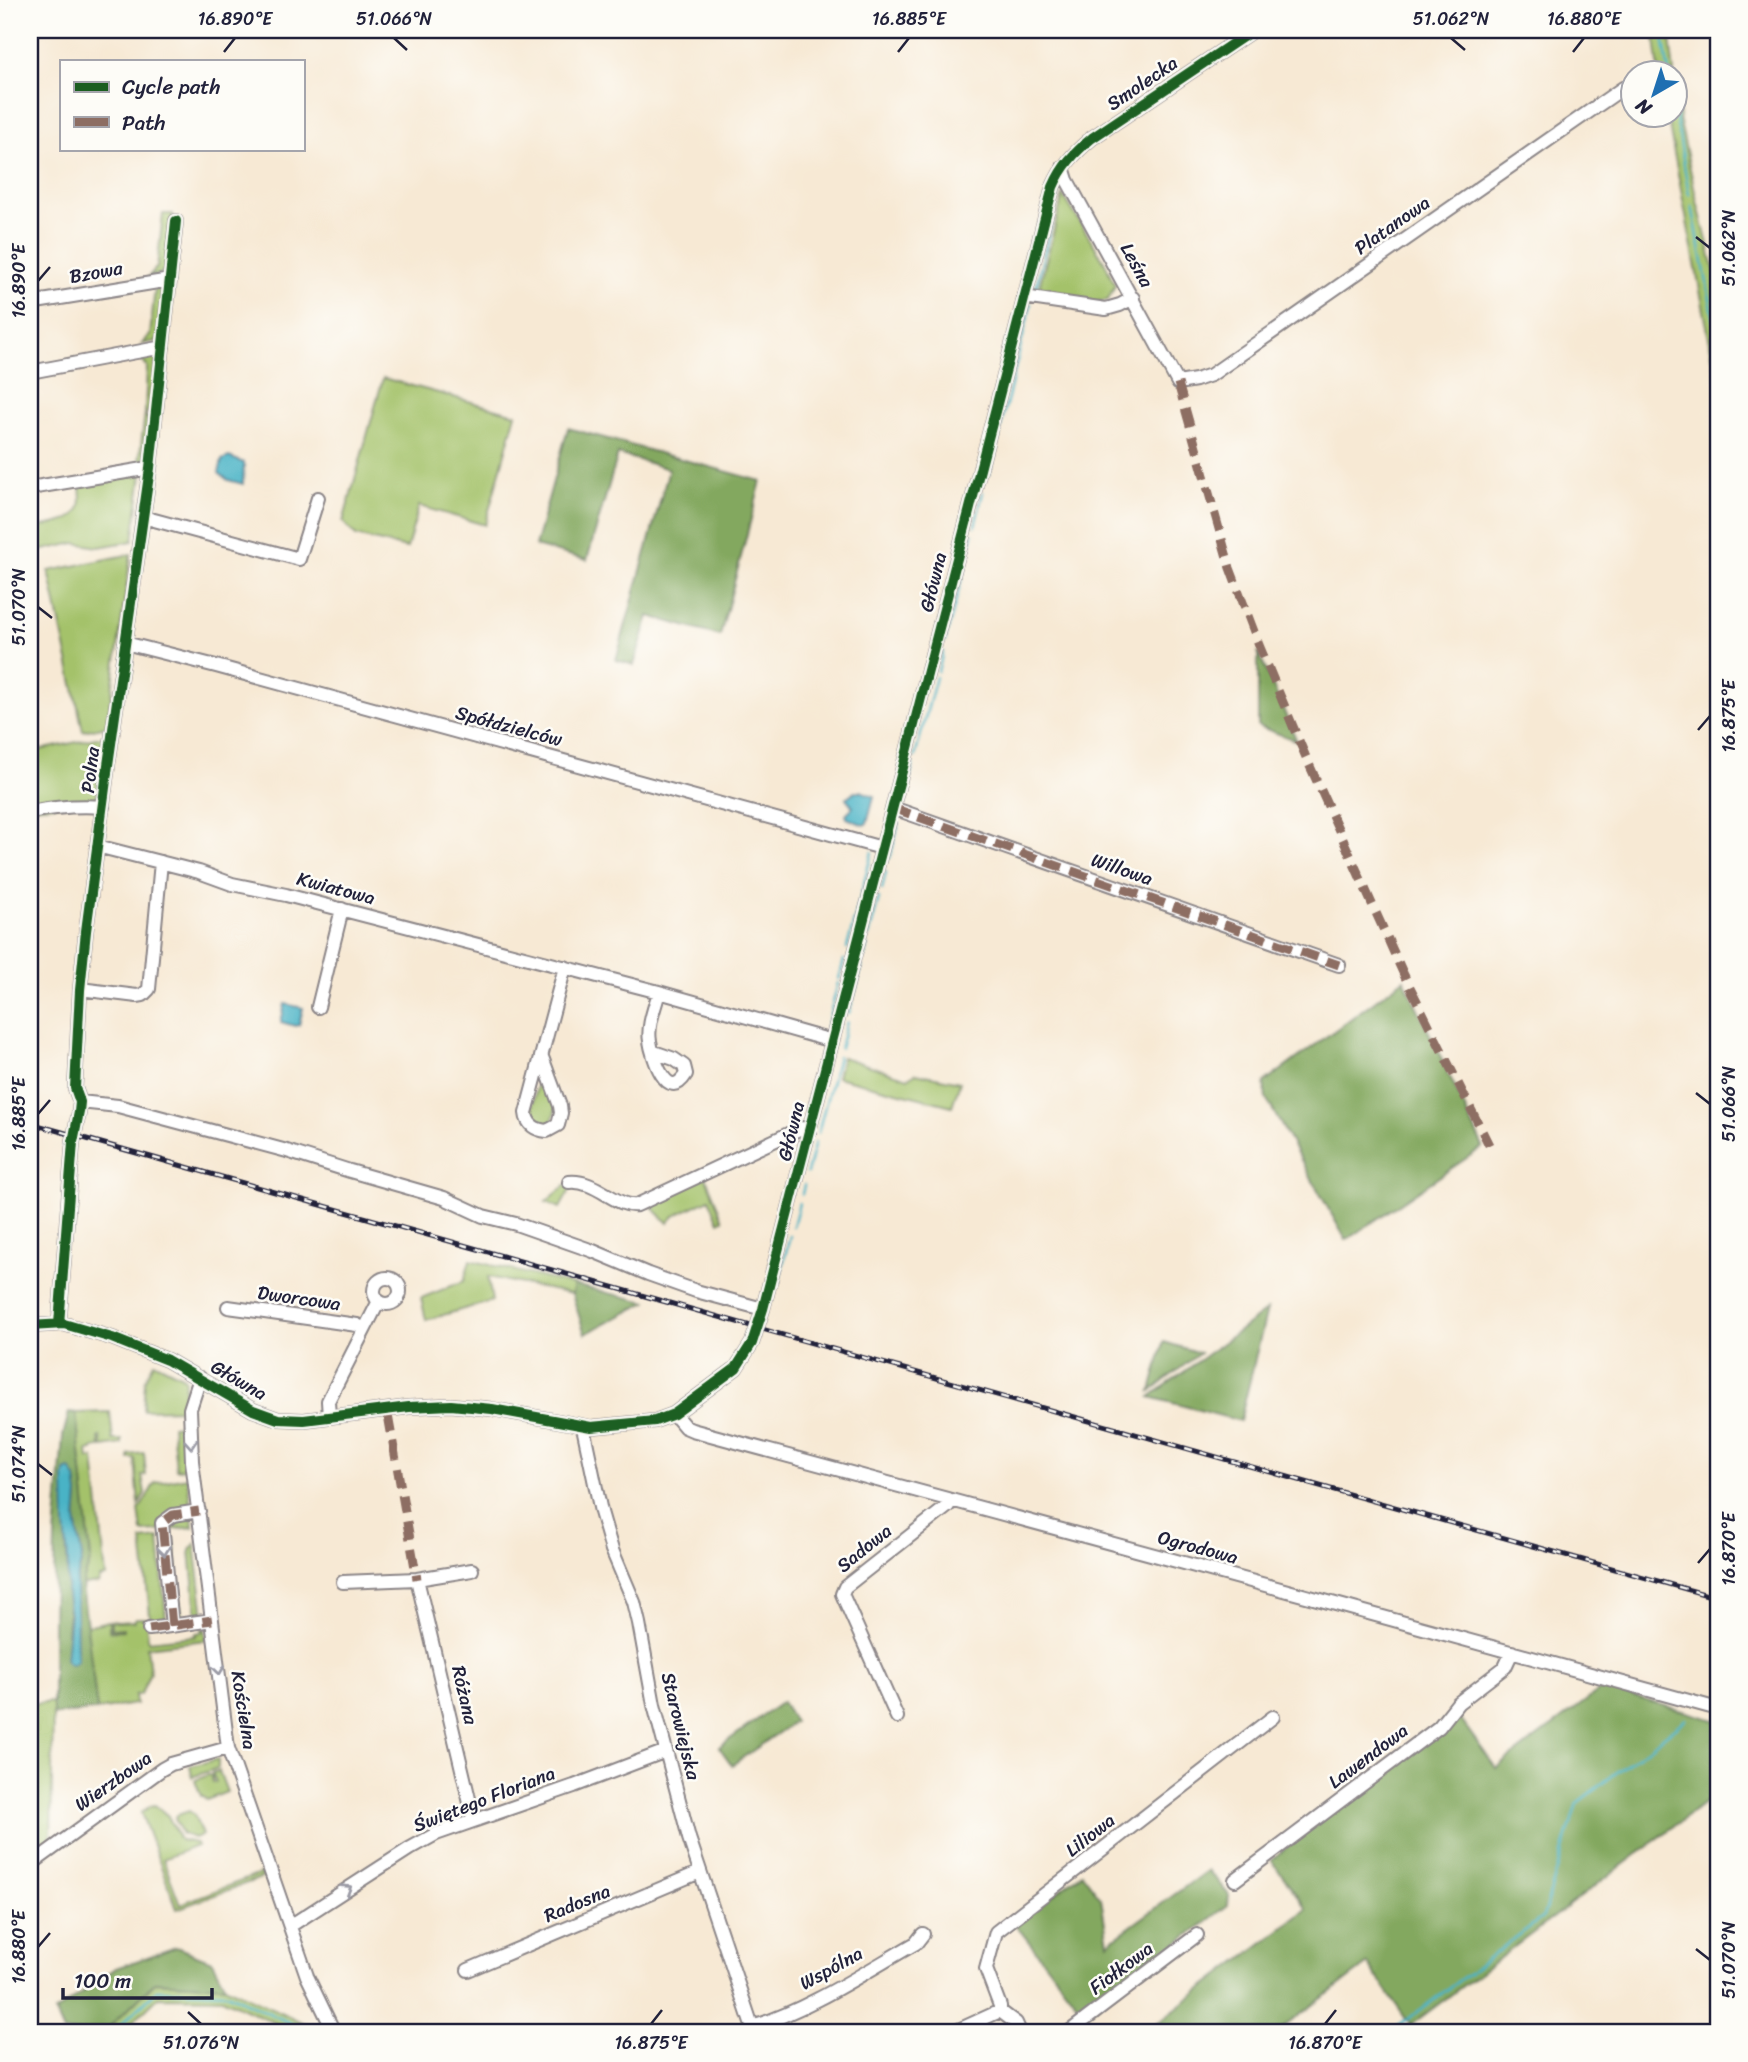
<svg xmlns="http://www.w3.org/2000/svg" width="1748" height="2062" viewBox="0 0 1748 2062" font-family="Sriracha,sans-serif">
	<rect width="100%" height="100%" fill="#fdfcf7"/>
	<filter id="ink" filterUnits="userSpaceOnUse"><feTurbulence type="fractalNoise" baseFrequency=".0143" numOctaves="2"/><feDisplacementMap in="SourceGraphic" scale="14" xChannelSelector="R" yChannelSelector="G"/><feConvolveMatrix kernelMatrix="1 2 1 2 8 2 1 2 1" color-interpolation-filters="sRGB"/></filter>
	<filter id="wash" filterUnits="userSpaceOnUse"><feTurbulence type="fractalNoise" baseFrequency=".00686" numOctaves="4" result="noise"/><feDisplacementMap in="SourceGraphic" scale="28" xChannelSelector="R" yChannelSelector="G"/><feGaussianBlur stdDeviation="1.57" result="paint"/><feColorMatrix in="noise" values="0 0 0 0 0 0 0 0 0 0 0 0 0 0 0 0 0 1.4 0 .05"/><feComposite in="paint" operator="in"/></filter>
	<g filter="url(#wash)">
		<rect width="100%" height="100%" fill="#f7e9d4"/>
		<path fill="#a4c26a" stroke="#637252" stroke-width="2" d="M1654,30h15l5,43h-15z
			M1675,75l4,43 18,83 21,83v101l-51,-269h7z
			M1063,195l41,66 11,24 -7,15 -16,3 -55,-8z
			M163,214h10l-5,53 -9,8 -10,1 8,-9z
			M155,287l8,5 -5,49 -16,3 8,-9z
			M157,357l-6,55 -5,1v4l4,1 -4,40 -7,4 6,-49 2,-47 -7,-7z
			M383,378l133,36 -31,111 -66,-19 -12,42 -51,-12 -13,-14z
			M142,474l-9,67 -34,6 -24,-4 -45,10v-25c16,-3 43,-3 50,-21 2,-6 0,-16 0,-23z
			M131,554l-24,172 -24,5 -34,-160z
			M105,736l-9,66 -66,5v-55z
			M842,1057l66,21 8,-5 44,9 -8,24 -115,-29z
			M539,1077h6l11,31 -5,18 -16,-2 -4,-13z
			M705,1175l18,45 -4,2 -10,-23 -35,17 -6,7 -17,-17z
			M566,1185l6,1 -12,22 -14,-6z
			M470,1260l104,25 -2,9 -84,-17 4,24 -66,19 -5,-22 43,-17z
			M154,1362l30,15 1,3 -2,29 -40,1 2,-29z
			M110,1412l3,28h9v4l-20,3 -1,-10h-2l1,10 -7,1v2l-5,1 1,8 5,-1 12,119 -7,1v5l-17,2 9,-26 -15,-146z
			M182,1425l4,43 -10,1 -4,-43z
			M144,1453l2,22 -4,1 3,17 -6,11 -4,-45h-6v-4z
			M187,1477l4,31 -33,23 -16,1 -3,-22 16,-27z
			M192,1516l1,11 -27,3 1,-7z
			M172,1537l2,2 8,79 -5,-2 -11,-78z
			M159,1538l7,81 -3,4 -12,2 -9,-85z
			M195,1544l9,72 -8,-3 -6,-63z
			M136,1618h10l2,23 48,-5v-3l7,-1 -1,-4h3l2,12 -60,7 3,25 -9,22 -6,1 1,9 -39,6 -11,-84 23,-5v10l14,-1v-2l-12,1v-8l7,1 16,-1z
			M53,1702l-2,141 -14,10 -4,-6 -3,2 4,-105 -3,-1v-8l-1,-1v-29z
			M218,1759v9l-26,9 -2,-11z
			M219,1771l8,21 -20,8 -6,-4 -6,-16 16,-6 2,9 3,-1 -4,-9z
			M155,1805l13,11 12,24 16,3 1,3 -34,13 17,45 85,-32 1,4 -89,33 -36,-96 9,-7z
			M189,1811l5,4 8,20 -8,3 -12,-4 -7,-15 2,-4z
			M155,1982l70,4 98,46h-29l-72,-34 -64,-1 -36,35h-18z"/>
		<path fill="#83a85e" stroke="#52654c" stroke-width="2" fill-rule="evenodd" d="M568,428l193,53 -41,155 -71,-20 -15,49 -18,-5 53,-191 -51,-15 -31,106 -52,-14z
			M1258,652l39,89 -39,-15z
			M1404,979l79,168 -137,93 -80,-142 -2,-15z
			M574,1285l73,17 -62,32 -13,-40z
			M1267,1310l-27,111 -90,-24z
			M1164,1342l36,11 -49,38z
			M69,1412l7,1 15,146 -9,26 15,125 -44,5v-94l2,-85 8,-100zM78,1494l-2,26 6,38 -6,25 1,35 -1,17 -9,-1c5,-44 -3,-87 -1,-130z
			M1603,1688l115,33v72l-307,232 4,7h-14l9,-7 -42,-61 -91,68h-132l162,-123 -36,-49 184,-148 41,56z
			M782,1702l12,20 -62,43 -13,-18z
			M1208,1870l21,25 -1,10 -143,109 -70,-90 67,-51 19,25 7,45z
			M176,1947l36,14 13,25 -70,-4 -51,50h-40l-9,-20 61,-44z"/>
		<path fill="#48b3c6" stroke="#356a80" stroke-width="2" d="M229,457l15,6 -1,21 -15,-4 -9,-7 3,-13z
			M855,791h6l13,5 -7,27 -3,2 -17,-7 -1,-4 7,-7 -7,-9z
			M285,1004l18,4 -4,17 -4,1 -14,-4z
			M70,1469l6,9 2,16 -2,26 6,38 -6,25 1,77 -5,4 -4,-1 -2,-3 4,-46 -3,-19 1,-36 -3,-34 -1,-46 1,-8z"/>
		<g fill="none" stroke-linecap="round" stroke-linejoin="round">
			<path stroke="#48b3c6" stroke-width="2.5" d="M1662,30l7,44
				M1674,106l15,88
				M1692,206l26,134
				M1035,291l25,-105
				M989,474l42,-170
				M975,526l8,-34
				M966,559l7,-25
				M945,641l20,-74
				M938,671l5,-19
				M915,757l21,-80
				M904,801l9,-36
				M890,858l9,-35
				M882,889l4,-17
				M869,936l10,-38
				M847,948l25,-96
				M864,957l3,-12
				M839,979l5,-19
				M849,1013l13,-47
				M827,1026l11,-43
				M840,1048l7,-26
				M818,1133l20,-76
				M807,1173l8,-31
				M802,1194l2,-9
				M793,1226l6,-23
				M778,1284l12,-48
				M1704,1698l14,3
				M113,2032l44,-42 70,3 82,39
				M1391,2032l152,-115 34,-114 109,-84"/>
		</g>
	</g>
	<g filter="url(#ink)">
		<g fill="none" stroke-linecap="round" stroke-linejoin="round">
			<defs>
				<path id="minor" d="M1063,167l4,13 111,203 18,-3 15,-5 412,-287
					M1024,297l82,12 14,-4 13,-7
					M30,303l140,-23
					M30,372l133,-25
					M30,488l120,-20
					M143,517l156,42 19,-61
					M125,643l91,23 666,182
					M893,808l446,157
					M30,812c25,-5 47,-7 73,-5
					M97,846l102,26 33,12 54,11 373,97 173,49
					M80,989l57,7 6,-1 6,-6 12,-127
					M318,1007l24,-98
					M654,1052l20,7 10,7 2,8c-19,31 -34,-19 -36,-33 -3,-15 5,-34 9,-49
					M542,1057l18,49 1,7 -3,12 -11,6c-11,-1 -20,-6 -21,-18l39,-146
					M80,1102l38,4 169,45 63,20 94,27 39,18 33,8 77,27 55,23 48,17 67,18
					M569,1182c27,-3 47,26 68,23l164,-77 9,2
					M374 1291a13 13 0 1 1 26 0a13 13 0 1 1-26 0Z
					M228,1307l129,18 7,4
					M59,1324l14,-182 6,-30 1,-10 -5,-14 5,-98 6,-59 22,-166 42,-297 26,-247
					M30,1326l34,-2 48,14 55,22 86,50 25,9 26,1 105,-13 42,-2 41,4 99,18 64,-6 19,-7 62,-46 16,-25 11,-34 290,-1122c9,-21 21,-34 39,-49l161,-108
					M200,1378l-10,31 2,52 36,287 79,228 27,56
					M674,1414l11,13 7,3 629,170 397,109
					M329,1417l-1,-16 51,-100
					M583,1427l18,85 11,38 22,52 5,21 15,82 35,133 65,194
					M417,1579l57,241
					M343,1582l74,-3 55,-9
					M172,1626l-10,-103 11,-8 26,-4
					M149,1629l63,-9
					M897,1717l-55,-123 3,-7 103,-81 2,-6
					M30,1865l132,-96 9,-5 57,-16
					M1235,1880l204,-153 19,-24 47,-36 7,-15
					M290,1926l119,-77 27,-15 138,-48 92,-35
					M468,1970l232,-98
					M1000,2011v-5l-14,-37 10,-37 277,-215
					M752,2027c56,-17 113,-55 164,-84l7,-9
					M954,2032l46,-21 16,12 4,9
					M1069,2032l128,-97"/>
			</defs>
			<use href="#minor" stroke="#8c8688" stroke-width="16"/>
			<use href="#minor" stroke="#fff" stroke-width="12"/>
			<defs>
				<path id="rail" d="M30,1123l1688,475"/>
			</defs>
			<use href="#rail" stroke="#22223b" stroke-width="5"/>
			<use href="#rail" stroke="#fdfcf7" stroke-width="2.5" stroke-dasharray="8" stroke-linecap="butt"/>
			<path stroke="#8d6e63" stroke-width="9" stroke-dasharray="18 9" stroke-linecap="butt" d="M1178,383l52,185 29,77 46,110 99,220 85,170
				M893,808l446,157
				M388,1415l29,164
				M172,1626l-10,-103 11,-8 26,-4
				M149,1629l63,-9"/>
			<defs>
				<path id="cycleway" d="M59,1324l14,-182 6,-30 1,-10 -5,-14 5,-98 6,-59 22,-166 42,-297 26,-247
					M30,1326l34,-2 48,14 55,22 86,50 25,9 26,1 105,-13 42,-2 41,4 99,18 64,-6 19,-7 62,-46 16,-25 11,-34 290,-1122c9,-21 21,-34 39,-49l161,-108"/>
			</defs>
			<use href="#cycleway" stroke="#fdfcf7" stroke-width="15"/>
			<use href="#cycleway" stroke="#1b5e20" stroke-width="10"/>
		</g>
		<defs><path id="oneway-chevron" d="M-2-3.5L2.5 0L-2 3.5" fill="none" stroke-width="1.6" stroke-linecap="round" stroke-linejoin="round" transform="scale(1.75)"/></defs>
		<g stroke="#9c9ca7">
			<use href="#oneway-chevron" transform="translate(191 1444) rotate(86)"/>
			<use href="#oneway-chevron" transform="translate(164 1551) rotate(83)"/>
			<use href="#oneway-chevron" transform="translate(219 1670) rotate(83)"/>
			<use href="#oneway-chevron" transform="translate(347 1889) rotate(-32)"/>
		</g>
	</g>
	<path fill="none" stroke="#22223b" stroke-width="2.5" d="M394,38l13,12M1451,38l14,12M224,52l11,-14M898,52l11,-14M1573,52l11,-14M1696,237l14,11M38,281l12,-14M38,607l14,11M1698,730l12,-14M1696,1093l14,11M38,1114l12,-14M38,1464l14,11M1698,1563l12,-14M38,1947l12,-14M1696,1949l14,11M188,2012l13,12M651,2024l11,-14M1325,2024l11,-14"/>
	<g text-anchor="middle" dominant-baseline="central" stroke-width="5" stroke-linejoin="round" paint-order="stroke">
		<g font-size="19" fill="#22223b" stroke="#fdfcf7">
			<text transform="translate(1142 83) rotate(-34)">Smolecka</text>
			<text transform="translate(1392 225) rotate(-35)">Platanowa</text>
			<text transform="translate(1137 265) rotate(61)">Leśna</text>
			<text transform="translate(96 272) rotate(-10)">Bzowa</text>
			<text transform="translate(933 582) rotate(-76)">Główna</text>
			<text transform="translate(509 726) rotate(15)">Spółdzielców</text>
			<text transform="translate(90 770) rotate(-83)">Polna</text>
			<text transform="translate(1122 869) rotate(19)">Willowa</text>
			<text transform="translate(336 888) rotate(15)">Kwiatowa</text>
			<text transform="translate(791 1131) rotate(-76)">Główna</text>
			<text transform="translate(299 1298) rotate(8)">Dworcowa</text>
			<text transform="translate(239 1380) rotate(30)">Główna</text>
			<text transform="translate(1198 1547) rotate(15)">Ogrodowa</text>
			<text transform="translate(864 1548) rotate(-39)">Sadowa</text>
			<text transform="translate(465 1695) rotate(77)">Różana</text>
			<text transform="translate(244 1710) rotate(81)">Kościelna</text>
			<text transform="translate(681 1726) rotate(76)">Starowiejska</text>
			<text transform="translate(1368 1756) rotate(-37)">Lawendowa</text>
			<text transform="translate(113 1781) rotate(-35)">Wierzbowa</text>
			<text transform="translate(484 1799) rotate(-21)">Świętego Floriana</text>
			<text transform="translate(1090 1835) rotate(-38)">Liliowa</text>
			<text transform="translate(577 1903) rotate(-23)">Radosna</text>
			<text transform="translate(831 1968) rotate(-29)">Wspólna</text>
			<text transform="translate(1121 1968) rotate(-37)">Fiołkowa</text>
		</g>
	</g>
	<rect width="1748" height="2062" fill="none" stroke="#fdfcf7" stroke-width="77"/>
	<rect x="60" y="60" width="245" height="91" fill="#fdfcf7" stroke="#a5a5ac" stroke-width="2"/>
	<rect x="74" y="82" width="35" height="10" fill="#1b5e20" stroke="#a5a5ac" stroke-width="2"/>
	<text x="122" y="94" font-size="21" fill="#22223b">Cycle path</text>
	<rect x="74" y="117" width="35" height="10" fill="#8d6e63" stroke="#a5a5ac" stroke-width="2"/>
	<text x="122" y="130" font-size="21" fill="#22223b">Path</text>
	<g transform="translate(1654 94) rotate(219)"><circle r="33" fill="#fdfcf7" stroke="#a5a5ac" stroke-width="2"/>
	<path d="M0-5L12 26L0 18L-12 26Z" fill="#1f6fb2"/>
	<text y="-10" font-size="19" font-weight="bold" text-anchor="middle" fill="#22223b">N</text>
	</g>
	<path d="M63 1988v10h149v-10" fill="none" stroke="#22223b" stroke-width="3.5"/>
	<text x="74" y="1988" font-size="21" fill="#22223b" stroke="#fdfcf7" stroke-width="5" paint-order="stroke">100 m</text>
	<rect x="38" y="38" width="1672" height="1986" fill="none" stroke="#22223b" stroke-width="2.5"/>
	<g font-size="18" text-anchor="middle" fill="#22223b">
		<text x="235" y="25">16.890°E</text>
		<text x="394" y="25">51.066°N</text>
		<text x="909" y="25">16.885°E</text>
		<text x="1451" y="25">51.062°N</text>
		<text x="1584" y="25">16.880°E</text>
		<text transform="translate(1729 248) rotate(-90)" y="6">51.062°N</text>
		<text transform="translate(19 281) rotate(-90)" y="6">16.890°E</text>
		<text transform="translate(19 607) rotate(-90)" y="6">51.070°N</text>
		<text transform="translate(1729 716) rotate(-90)" y="6">16.875°E</text>
		<text transform="translate(1729 1104) rotate(-90)" y="6">51.066°N</text>
		<text transform="translate(19 1114) rotate(-90)" y="6">16.885°E</text>
		<text transform="translate(19 1464) rotate(-90)" y="6">51.074°N</text>
		<text transform="translate(1729 1549) rotate(-90)" y="6">16.870°E</text>
		<text transform="translate(19 1947) rotate(-90)" y="6">16.880°E</text>
		<text transform="translate(1729 1960) rotate(-90)" y="6">51.070°N</text>
		<text x="201" y="2049">51.076°N</text>
		<text x="651" y="2049">16.875°E</text>
		<text x="1325" y="2049">16.870°E</text>
	</g>
</svg>
